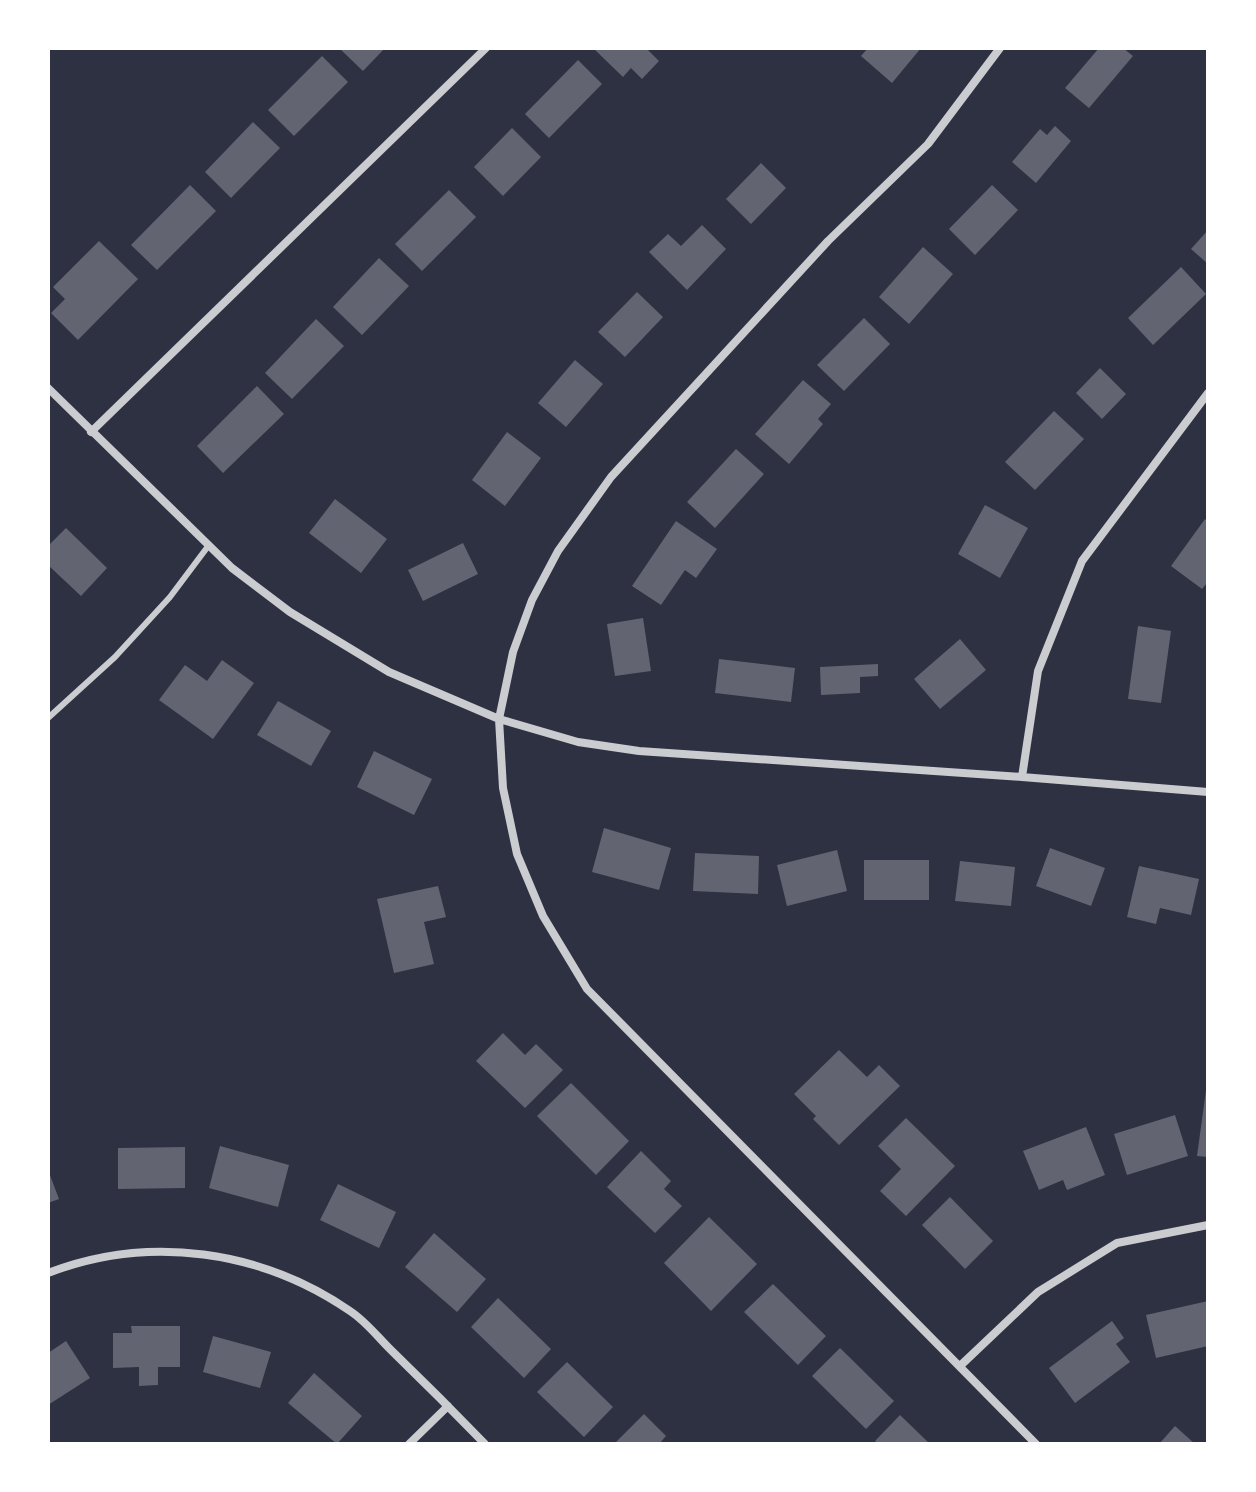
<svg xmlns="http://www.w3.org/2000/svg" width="1256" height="1492" viewBox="0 0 1256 1492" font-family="Quicksand,sans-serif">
	<rect width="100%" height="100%" fill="#2d3142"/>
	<path fill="#626471" d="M339,48h46l-22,23z
		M593,48h58l-3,2 11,11 -17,18 -11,-11 -8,9z
		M868,48h53l-29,35 -31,-27z
		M1099,48h24l10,8 -44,52 -24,-20z
		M322,56l26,26 -54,54 -26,-26z
		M578,60l24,24 -53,54 -24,-24z
		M253,122l27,26 -49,50 -26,-26z
		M1055,126l16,15 -35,42 -24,-21 28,-33 7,6z
		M512,128l29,29 -38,39 -29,-29z
		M761,163l25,25 -35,36 -25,-25z
		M190,185l26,26 -59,59 -26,-25z
		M992,185l26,25 -43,45 -26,-26z
		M449,190l27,27 -54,54 -27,-27z
		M702,225l24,24 -39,41 -38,-38 19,-18 13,12z
		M1208,230v34l-17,-15z
		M99,241l39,38 -60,61 -27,-27 14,-14 -12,-12z
		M923,247l30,27 -44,50 -30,-27z
		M379,258l30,28 -47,49 -29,-28z
		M1181,267l25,27 -53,51 -25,-27z
		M637,292l26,25 -38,40 -27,-25z
		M864,318l26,26 -46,47 -27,-26z
		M316,319l28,27 -52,53 -27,-26z
		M575,360l28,24 -37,43 -28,-24z
		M1100,368l26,26 -24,25 -26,-26z
		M803,380l28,24 -13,15 5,5 -34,40 -34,-30z
		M257,386l27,28 -61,59 -26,-27z
		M1054,411l30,28 -49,51 -30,-28z
		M507,432l34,26 -36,48 -33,-26z
		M736,449l28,25 -49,54 -28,-26z
		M335,499l52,40 -26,34 -52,-40z
		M985,505l43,23 -28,50 -42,-24z
		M1205,519l3,3v60l-6,7 -31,-23z
		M676,521l41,28 -21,29 -11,-8 -24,35 -29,-19z
		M66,528l41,40 -26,28 -33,-31v-19z
		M463,543l15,31 -55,27 -15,-31z
		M643,618l8,53 -36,5 -8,-52z
		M1138,626l33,5 -10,72 -33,-4z
		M960,639l26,31 -46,39 -26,-30z
		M719,659l76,9 -4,34 -76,-9z
		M222,660l32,23 -41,56 -54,-39 26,-35 22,16z
		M878,664v12l-18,1v16l-39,2 -1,-28z
		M278,701l53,30 -20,35 -54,-31z
		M374,751l58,28 -18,36 -57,-28z
		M604,828l67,20 -12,42 -67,-18z
		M1050,848l55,20 -14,38 -55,-20z
		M837,850l10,41 -60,15 -10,-41z
		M695,853l64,3 -1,38 -65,-3z
		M864,860h65v40h-65z
		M960,861l55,6 -4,39 -56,-5z
		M1139,866l60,13 -8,36 -31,-7 -4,16 -29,-7z
		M438,886l8,31 -22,5 10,42 -40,9 -17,-74z
		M503,1033l22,22 11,-11 27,26 -38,38 -49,-47z
		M839,1050l28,27 12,-12 21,21 -61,59 -26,-26 3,-3 -22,-22z
		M571,1083l58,58 -33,34 -59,-59z
		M1206,1090h2v67l-11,-1z
		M1175,1115l13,41 -61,19 -13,-41z
		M906,1118l49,48 -49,50 -26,-25 21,-22 -23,-23z
		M1086,1127l19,48 -38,15 -4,-10 -24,10 -16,-39z
		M220,1146l69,19 -11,42 -69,-19z
		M185,1147v41l-67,1v-41z
		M641,1151l30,30 -7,8 18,17 -27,27 -48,-46z
		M48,1170l11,29 -11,4z
		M338,1184l58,28 -17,36 -59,-28z
		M950,1197l43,44 -28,28 -43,-44z
		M709,1217l48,47 -46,47 -47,-48z
		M434,1233l52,46 -29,33 -52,-45z
		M773,1284l53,52 -28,29 -54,-53z
		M498,1298l53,51 -27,29 -53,-51z
		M1208,1301v45l-52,12 -10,-43z
		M1112,1321l12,17 -8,6 14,18 -55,41 -26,-35z
		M131,1326h49v41h-22v18l-19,1v-19l-26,1v-35h19z
		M213,1336l58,16 -11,36 -57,-16z
		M66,1341l24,37 -42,27v-52z
		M840,1348l54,53 -28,28 -54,-53z
		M567,1362l46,45 -29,30 -47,-45z
		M314,1373l48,43 -25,28 -49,-41z
		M644,1414l22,22 -7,8h-45z
		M900,1415l30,29h-51l-4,-3z
		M1175,1426l20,18h-36z"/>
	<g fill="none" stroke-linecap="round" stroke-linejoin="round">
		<path stroke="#caccd0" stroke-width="6" d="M48,718l67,-61 55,-60 39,-52"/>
		<path stroke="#caccd0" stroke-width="8" d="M1000,48l-72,96 -100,97 -217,236 -53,74 -26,49 -19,52 -14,67 4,69 14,66 26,62 44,73 449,455
			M48,388l184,180 58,44 99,60 110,47 79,23 61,9 383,26 186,15
			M91,432l395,-384
			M1022,777l16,-106 44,-110 126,-168
			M48,1273c101,-39 213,-23 302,38 17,11 30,29 44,42 31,30 61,60 91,91
			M960,1366l78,-74 79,-49 91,-18
			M409,1444l39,-38"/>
	</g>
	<rect width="1256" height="1492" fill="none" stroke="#ffffff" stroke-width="100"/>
</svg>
